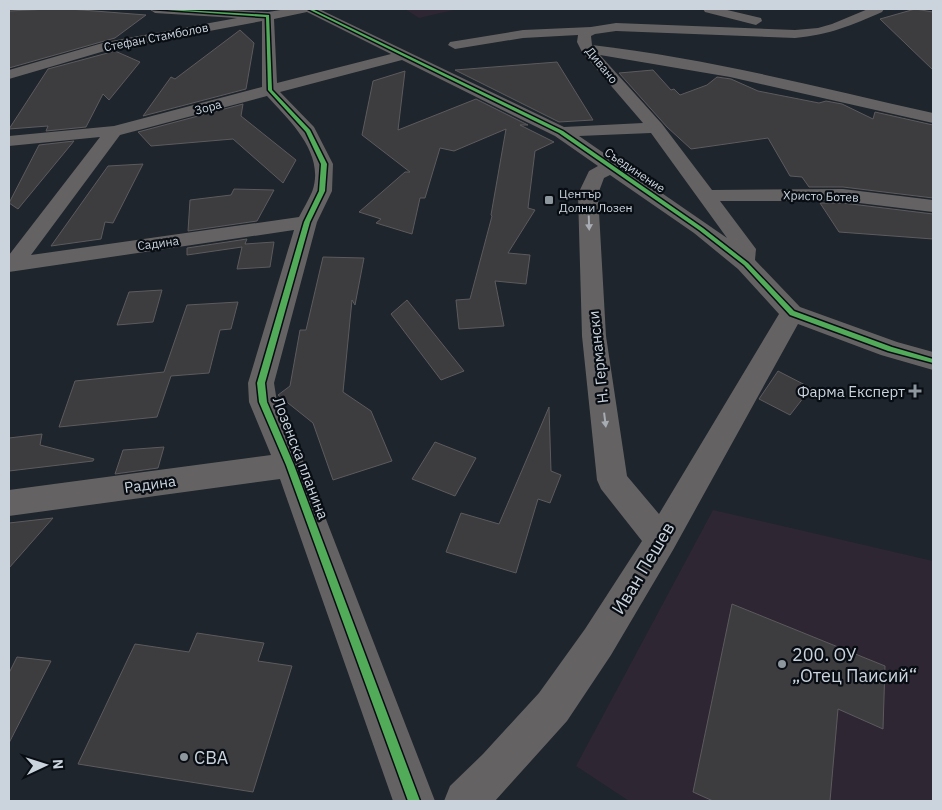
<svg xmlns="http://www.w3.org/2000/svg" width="942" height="810" viewBox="0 0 942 810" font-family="'IBM Plex Sans',sans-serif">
	<rect width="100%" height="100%" fill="#1e252c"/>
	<path fill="#2e2633" d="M405,9h53l-39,9z
		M713,510l220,51v240h-304l-53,-35z"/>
	<path fill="#3d3d40" stroke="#5c5a5d" d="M50,9h19l77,6 -31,23 -106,30v-57z
		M915,9l18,3v58l-53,-51z
		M240,30l14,13 -8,46 -103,27 28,-39 4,2z
		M115,51l25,11 -31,38 -6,-6 -17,33 -40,4 2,-5 -39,3 39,-60z
		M557,62l36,58 -34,2 -104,-52z
		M653,70l18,20 3,-1 6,6 27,-10 10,-8 14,2 27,12 61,12 7,-2 16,3 31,15 2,-7 58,13v73l-90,-11h-34l-7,-10 -12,-1 -22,-38 -77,11 -24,-22 -48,-54z
		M405,71l-7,59 78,-31 52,26h-8l34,17 -19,9 -7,57 7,2 -27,43 22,2 -4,29 -31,-3 9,45 -45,3 -3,-29 14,-1 22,-83 -1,-1 15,-86 -52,22 -14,-3 -15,50h-5l-8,36 -36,-11 5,-4 -22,-7 46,-40h5l-48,-37 11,-54z
		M243,104l-2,12 55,44 -13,23 -50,-44 -82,7 -13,-14z
		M74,141l-56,68 -9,-6 30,-58z
		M143,164l-30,59 -8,-1 -4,17 -50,7 57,-80z
		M234,189l40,1 -17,31 -69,10 2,-31 41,-5z
		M820,203h23l90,11v25l-94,-7z
		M247,239l-2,5 29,-2 -4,25 -33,2 5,-22 -55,8v-7z
		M323,257l41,1 -9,47 -3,-5 -9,92 28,19 21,50 -59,19 -20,-57 -35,-28 12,-9 10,-56h6z
		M162,290l-9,32 -36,3 12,-33z
		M407,300l57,71 -23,9 -50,-66z
		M238,302l-7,27 -11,1 -11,43 -38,3 -14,41 -98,10 16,-46 89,-9 23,-67z
		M778,371l33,17 -21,27 -31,-16z
		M549,407l2,64 10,4 -11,28 -12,-4 -22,74 -70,-21 15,-39 38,11z
		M42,434l-2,11 54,14 -1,2 -84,10v-33z
		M435,442l41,16 -21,38 -43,-17z
		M164,447l-6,21 -43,6 8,-24z
		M53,518l-44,50v-45z
		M732,604l153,62 -2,63 -45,-20 -8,92h-117l-20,-9z
		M197,633l67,10 -6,18 34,5 -39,126 -175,-28 57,-120 54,8z
		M17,657l34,4 -42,82v-70z"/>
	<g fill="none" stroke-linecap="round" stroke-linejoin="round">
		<path fill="#646263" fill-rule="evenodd" d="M149,9h63l56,3 19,-3h32l245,118 79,-4 -61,-71 -5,-10 1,-7 -55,3 -68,11 -7,-4 2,-3 73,-12 68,-3 25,-4 179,7 23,-2 14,-4 36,-15h16l-2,3c-30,13 -53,23 -87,26l-179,-7 -21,3 -4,2 1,9c115,13 229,43 341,68v10l-203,-46 -130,-22 62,69 50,66 131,-1 90,11v12l-90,-11h-123l36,48 -1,11 45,47 97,35 36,10v18l-52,-15 -83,-31 -125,226 -62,105 -44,66 -72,80h-51l6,-15 33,-32 56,-61 46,-64 57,-88 -41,-52 -4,-9 -15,-144 -4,-142 11,-23 9,-5 -43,-30 -153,-76 -122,32 34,35 19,37 -1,27 -15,31 -43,161 3,19 28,63 130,336h-42l-113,-322 -271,37v-26l262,-35 -22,-53 -1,-19 46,-153 -285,42v-17l91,-118 -91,9v-10l105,-10 148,-39v-66l-154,29 -99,29v-9l97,-28 131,-24 -82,-5zM307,12l84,42 -114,29 -3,-64zM267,96c23,25 59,58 45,96 -4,9 -9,17 -13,25l-268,38 89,-120zM651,133l76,105 -148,-102zM610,175l84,58 44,36 41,45 -120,200 -32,-38 -21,-140 -8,-142 6,-16z
			M703,9h20l38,9 1,3 -6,4 -51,-13z"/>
		<defs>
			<path id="cycleway" d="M153,9h14l102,6 3,75 38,40 17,34 -2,27 -15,31 -45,161 2,19 27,63 126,336h-12l-122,-336 -27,-63 -2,-19 47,-161 15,-31 2,-27 -15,-32 -38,-42 -2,-73z
				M308,9h4l251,122 140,97 45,35 46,48 98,36 41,12v4l-45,-12 -98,-36 -46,-50 -45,-35 -140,-97z"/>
		</defs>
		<use href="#cycleway" stroke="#080d13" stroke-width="3"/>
		<use href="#cycleway" fill="#51ab58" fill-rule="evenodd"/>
	</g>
	<defs><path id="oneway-solid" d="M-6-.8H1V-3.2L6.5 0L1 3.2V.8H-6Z" transform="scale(1.25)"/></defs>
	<g fill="#a7abb2">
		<use href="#oneway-solid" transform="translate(589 223) rotate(88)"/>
		<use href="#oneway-solid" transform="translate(605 420) rotate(83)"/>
	</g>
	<g fill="#8e969e" stroke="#080d13" stroke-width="2">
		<rect x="544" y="195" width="10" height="10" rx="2.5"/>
		<path d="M912.5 383.5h5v5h5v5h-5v5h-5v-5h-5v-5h5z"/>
		<circle cx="782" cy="664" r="5"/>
		<circle cx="184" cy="757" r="5"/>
	</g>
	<g text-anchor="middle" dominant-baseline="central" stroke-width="4.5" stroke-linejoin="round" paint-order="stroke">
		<g font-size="12" fill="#cbd3dc" stroke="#080d13">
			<text transform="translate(156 37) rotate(-11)">Стефан Стамболов</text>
			<text transform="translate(602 65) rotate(51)">Дивано</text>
			<text transform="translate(208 107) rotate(-15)">Зора</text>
			<text transform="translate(635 170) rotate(34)">Съединение</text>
			<text transform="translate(821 196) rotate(2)">Христо Ботев</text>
			<text transform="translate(158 243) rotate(-8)">Садина</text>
		</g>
		<g font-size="12" fill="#cbd3dc" stroke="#080d13" text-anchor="start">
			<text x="559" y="193">Център<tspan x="559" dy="14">Долни Лозен</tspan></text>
		</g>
		<g font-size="15" fill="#cbd3dc" stroke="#080d13">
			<text transform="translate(598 357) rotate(-96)">Н. Германски</text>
			<text transform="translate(301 458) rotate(69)">Лозенска планина</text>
			<text transform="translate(150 484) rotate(-8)">Радина</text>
		</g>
		<g font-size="15" fill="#cbd3dc" stroke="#080d13" text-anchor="end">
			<text x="905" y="391">Фарма Експерт</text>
		</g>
		<g font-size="18" fill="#cbd3dc" stroke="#080d13">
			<text transform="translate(643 568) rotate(-59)">Иван Пешев</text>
		</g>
		<g font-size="18" fill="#cbd3dc" stroke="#080d13" text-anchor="start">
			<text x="792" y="654">200. ОУ<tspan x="792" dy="21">„Отец Паисий“</tspan></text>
			<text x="194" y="757">CBA</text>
		</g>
	</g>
	<rect width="942" height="810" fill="none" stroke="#cbd3dc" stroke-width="20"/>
	<g transform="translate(45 765) rotate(86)" stroke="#080d13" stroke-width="4" paint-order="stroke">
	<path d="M0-4L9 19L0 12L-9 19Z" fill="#cbd3dc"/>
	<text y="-8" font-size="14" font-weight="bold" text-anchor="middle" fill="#cbd3dc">N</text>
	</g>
</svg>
